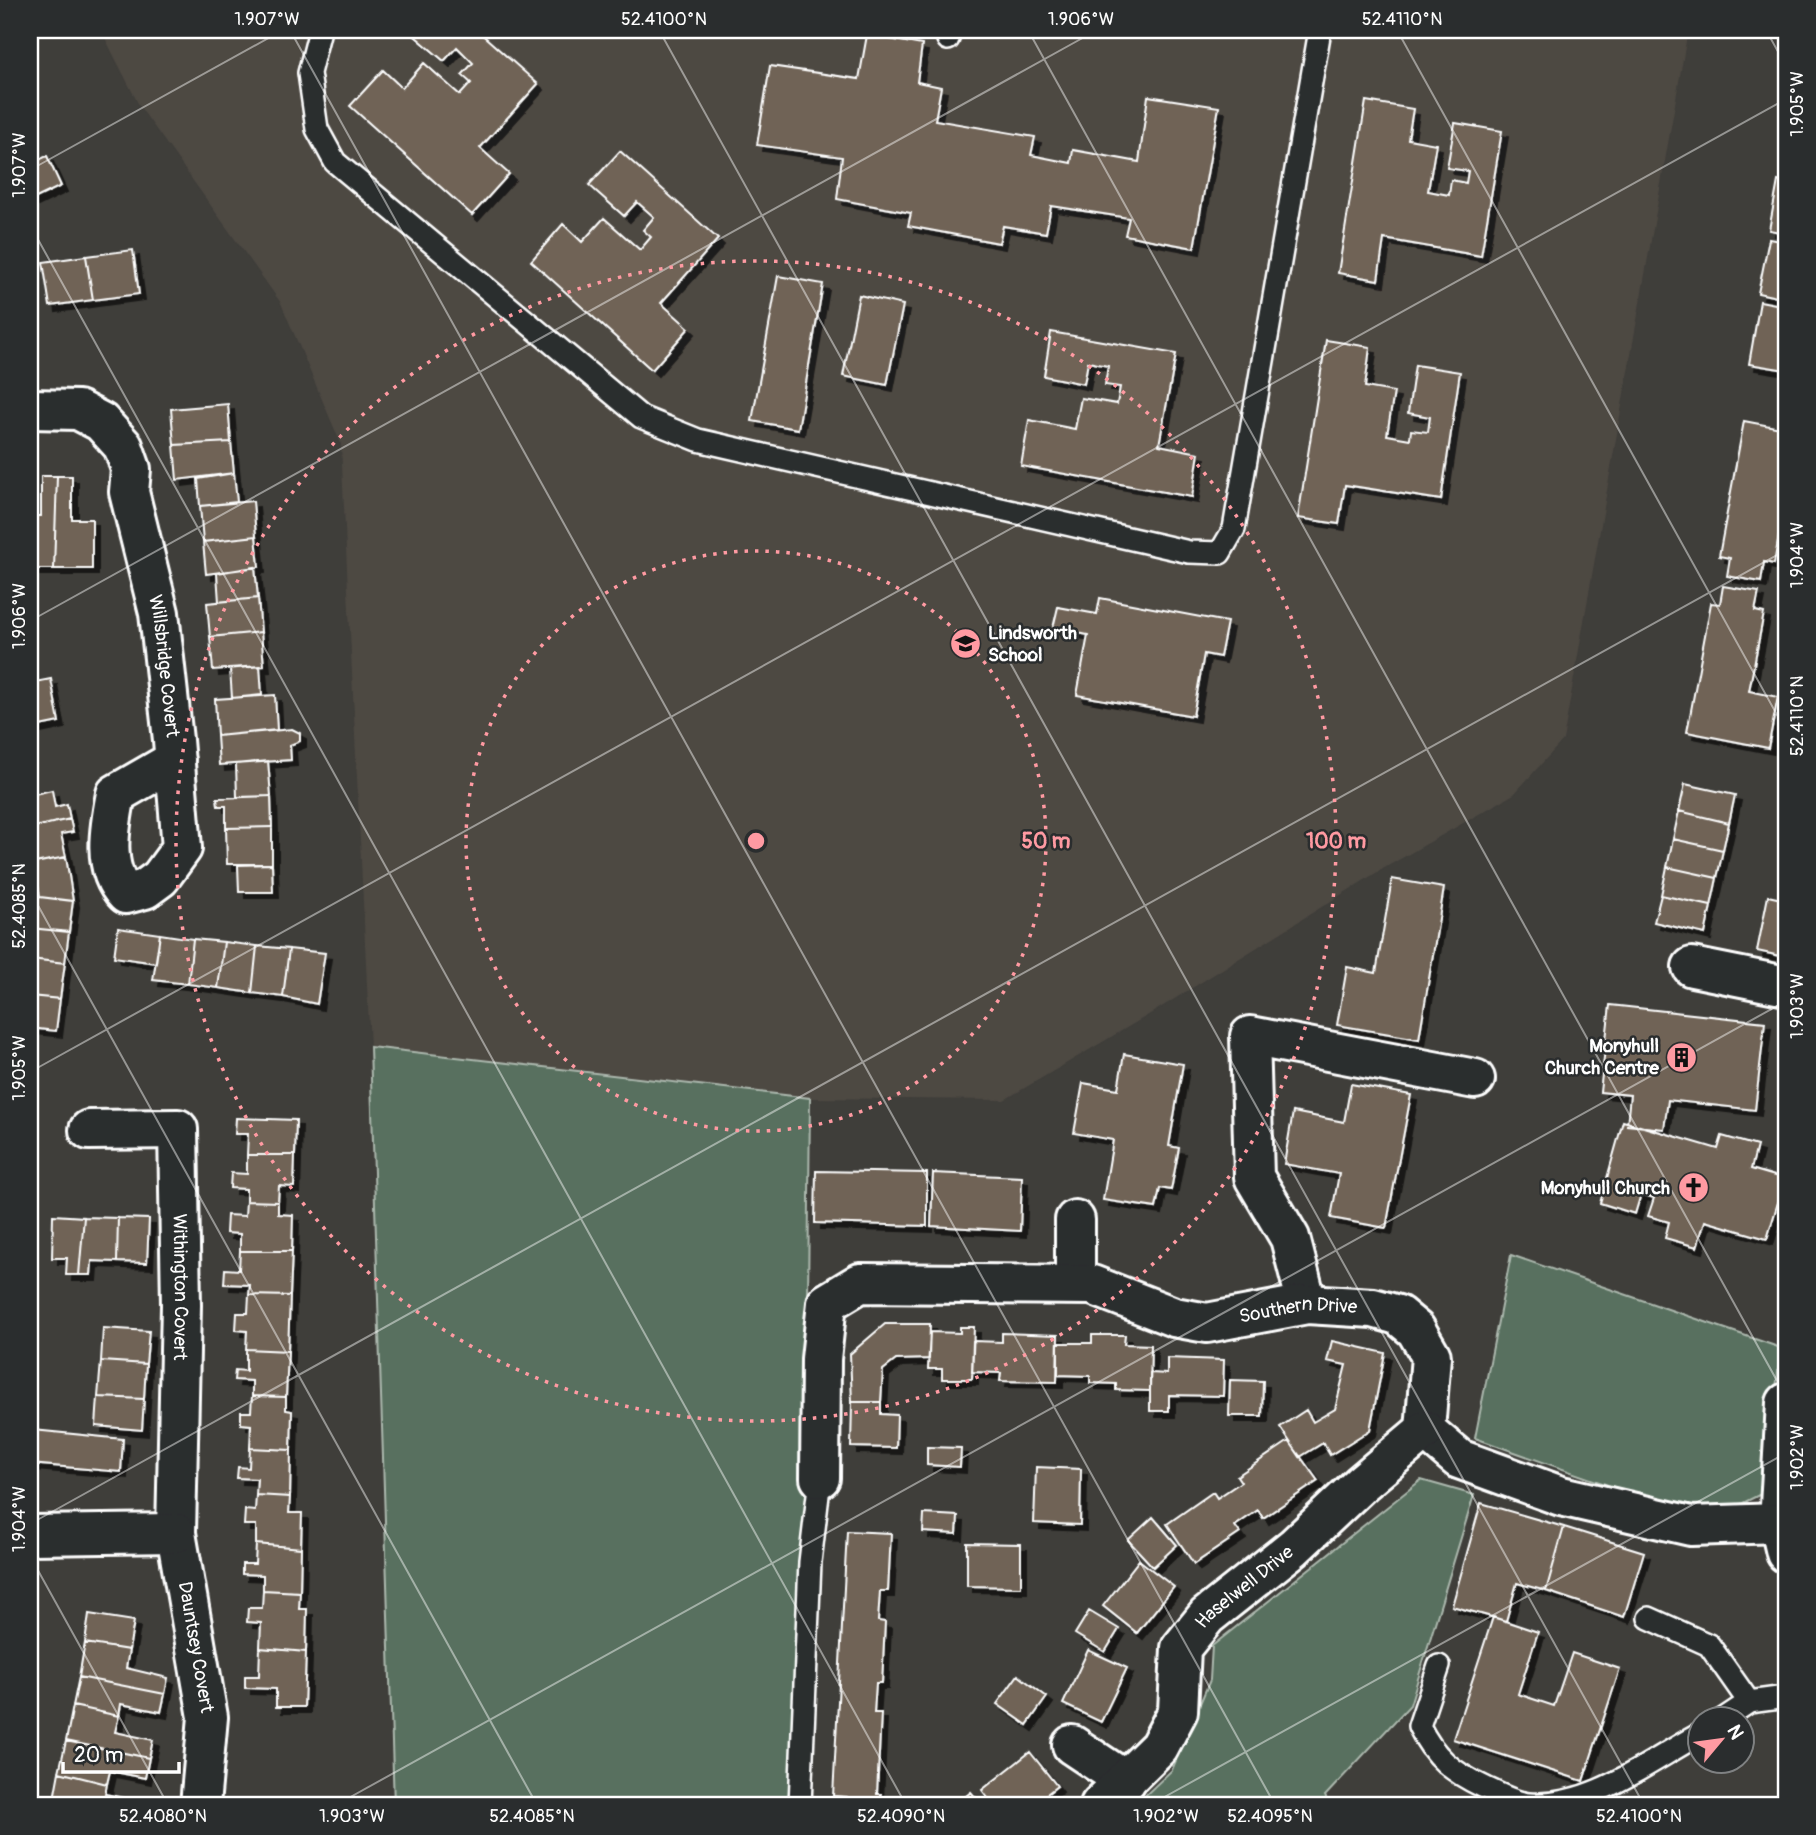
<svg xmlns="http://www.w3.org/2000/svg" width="1816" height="1835" viewBox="0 0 1816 1835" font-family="Pangolin,sans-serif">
	<defs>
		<filter id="shadow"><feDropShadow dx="6" dy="6" stdDeviation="0" flood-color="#0009"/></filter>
	</defs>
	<rect width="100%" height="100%" fill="#3f3e3a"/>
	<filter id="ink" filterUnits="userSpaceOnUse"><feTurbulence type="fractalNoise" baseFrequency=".0143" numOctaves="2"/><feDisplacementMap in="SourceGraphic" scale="14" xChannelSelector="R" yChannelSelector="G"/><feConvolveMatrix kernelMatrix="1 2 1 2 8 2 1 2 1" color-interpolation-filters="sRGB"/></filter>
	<g filter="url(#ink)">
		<path fill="#4e4943" d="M101,30h1587l-125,710 -49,54 -135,77 -224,140 -151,89 -194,-2 -440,-51 -29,-603 -60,-141 -141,-196z"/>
		<path fill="#58705e" stroke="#acb8ae" stroke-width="2" d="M370,1047l440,51 -7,707h-409z
			M1511,1255l270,93 -18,145 -32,16 -75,-7 -181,-64z
			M1421,1480l53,15 -64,210 -85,91 4,9h-194l37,-35 38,-90 2,-34z"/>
		<path fill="#706457" stroke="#fff" stroke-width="2" filter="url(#shadow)" d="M477,30l61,54 -58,64 29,26 -37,41 -122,-109 33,-36 19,18 22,-25 36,32 11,-12 -9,-8 11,-12 -16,-16 -13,14 -35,-30z
			M867,35l55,10 -5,37 24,5 -6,33 100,17 -4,18 40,8 2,-13 66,12 9,-66 71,11 -25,141 -69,-13 4,-17 -78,-12 -5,27 -43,-7 -4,17 -91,-17 3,-13 -74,-14 5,-42 -85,-12 13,-79 89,13z
			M1366,101l47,8 -5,30 28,5 -8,47 21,4 2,-15 15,3 2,-12 -21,-3 8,-45 47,8 -21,125 -97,-17 -6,41 -40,-7z
			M620,151l98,88 -57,64 28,25 -37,42 -121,-109 32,-37 19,18 22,-24 36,32 11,-13 -8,-7 11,-13 -17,-15 -13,14 -35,-31z
			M47,156l14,30 -31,15v-37z
			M1778,181l8,2v50l-17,-3z
			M1769,239l17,3v57l-28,-6z
			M133,250l6,44 -46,6 -7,-44z
			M86,256l7,44 -43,6 -7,-44z
			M778,276l45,8 -25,145 -46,-8z
			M859,295l44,10 -16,80 -44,-9z
			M1760,301l26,5v64l-37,-6z
			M1051,332l125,22 -17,91 40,8 -7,44 -171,-31 8,-46 46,9 6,-31 36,6 3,-17 -15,-2 3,-19 -20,-4 -4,22 -40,-8z
			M1326,340l44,7 -5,40 29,5 -7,43 23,4 1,-9 17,2 2,-15 -22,-4 7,-48 45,7 -19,128 -96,-15 -6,39 -41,-6z
			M228,404l3,38 -57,3 -3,-36z
			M1744,421l42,8v67l-12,68 -10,-2 -3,20 -34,-6 3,-18 -11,-2z
			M231,442l3,31 -57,7 -3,-35z
			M234,473l3,29 -37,4 -2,-27z
			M41,476h16l-3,93h-24v-53h11z
			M57,476h15v43h20v50h-38z
			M253,501l3,35 -53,6 -3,-36z
			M256,536l3,31 -53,7 -3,-32z
			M255,567l3,31 -39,4 -2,-29z
			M1723,586l36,6 -4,19 9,2 -15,78 29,6 -10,51 -81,-16 24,-129 9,1z
			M258,598l3,34 -51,5 -3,-34z
			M1100,598l127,24 -7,35 -16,-3 -11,62 -116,-21 11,-60 -35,-7 5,-21 39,7z
			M261,632l3,34 -51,4 -3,-33z
			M260,666l2,29 -30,3 -2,-30z
			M51,679l8,43 -29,6v-45z
			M275,695l2,35 -60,6 -2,-37z
			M292,729l8,4v8l-10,4 1,15 -72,5 -2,-29z
			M268,761l3,35 -34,1 -1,-33z
			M1685,784l50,11 -6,28 -50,-12z
			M52,790l3,17 12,-3 3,15 -40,9v-33z
			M271,796l1,31 -46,1v-22h-8l-1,-8z
			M1679,811l50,12 -6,27 -50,-11z
			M70,819l3,13 -12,2 5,23 -36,7v-36z
			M272,827v37h-45l-1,-36z
			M1673,839l50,11 -6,28 -50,-11z
			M66,857l7,44 -33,-4 -6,-34z
			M272,864l1,28h-34l-1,-27z
			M1667,867l50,11 -6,28 -50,-11z
			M1392,879l52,9 -25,151 -82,-14 10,-58 29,6z
			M1661,895l50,11 -6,28 -51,-12z
			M31,896l42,5 -4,31 -39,-4z
			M1768,896l18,4 -1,57 -28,-6z
			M30,928l39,4 -4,31 -35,-4z
			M118,928l42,6 -4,29 -42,-6z
			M160,934l33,5 -5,45 -35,-4z
			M193,939l31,3 -6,46 -30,-4z
			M224,942l33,4 -5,47 -34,-5z
			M257,946l32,3 -6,48 -31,-4z
			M289,949l36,4 -8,51 -34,-7z
			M30,959l35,4 -5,36 -30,-3z
			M30,996l30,3 -4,32 -26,-3z
			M1610,1005l155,17 -10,88 -87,-10 -4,29 -37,-4 3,-30 -30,-3z
			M1124,1054l59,10 -14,82 10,2 -8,42 -11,-2 -4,20 -53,-8 10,-60 -39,-7 9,-50 35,6z
			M1351,1084l60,11 -25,133 -55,-10 8,-44 -55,-10 9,-52 51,10z
			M236,1118l60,2 -1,35h-48l1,-21h-13z
			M1623,1121l95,28 4,-13 35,10 -6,23 34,10 -18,60 -62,-18 -8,26 -32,-9 4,-16 -21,-6 6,-18 -13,-4 -6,20 -35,-11z
			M247,1155h48l-1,32 -15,-1 -1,16 -32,-1v-12l-16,-1 1,-15 16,1z
			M816,1171l111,2v53l-112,-3z
			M933,1173l89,4 -2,54 -89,-5z
			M246,1201l32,1v12l15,1 -1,36h-52v-17l-14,-1 1,-18 18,1z
			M53,1215l31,2 -5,58h-13l1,-17h-15z
			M84,1217l34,1 -1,44 -25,-1 -1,14h-12z
			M118,1218l31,1 -2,44 -30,-1z
			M240,1251h52l-2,45 -41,-1 1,-10 -26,-1 1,-15 14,1z
			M249,1295l41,1 -2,55 -42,-2 1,-18 -11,-1 1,-17h11z
			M885,1324h45l-1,35 -33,1 -13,10 -2,32h-29l-2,-48z
			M960,1327h14l-2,52h-30v-10h-14l2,-37 30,1z
			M103,1328l46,3 -3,33 -45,-3z
			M1002,1333l56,2 -1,47 -57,-1 1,-8 -29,-1 1,-31 29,1z
			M1092,1335h33l-1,9 27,1 -1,46 -34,-1v-6l-26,-1v-7l-32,-1v-32h34z
			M1332,1341l53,12 -15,77 -40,25 -7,-12 -23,14 -20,-30 26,-17 7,12 22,-13 11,-44 -19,-4z
			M246,1349l42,2 -2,46 -34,-1v-15l-18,-1 1,-10 11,1z
			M1167,1358l57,2 -1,36 -54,-1v16h-19v-38l17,1z
			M101,1361l45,3 -2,35 -46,-2z
			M1230,1380l33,1 -1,35h-33z
			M252,1396l34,1v13l6,1 -1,39 -41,-2 1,-23 -10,-1v-12h10z
			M98,1397l46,2 -2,31 -46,-4z
			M852,1402h29v12l16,1 -1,33 -45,-1z
			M33,1430l90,9 -2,33 -91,-8z
			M1289,1441l29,40 -55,37 -5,-8 -23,16 5,7 -46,31 -27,-40 46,-32 4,6 24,-16 -4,-6z
			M927,1447l34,1 -1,19 -33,-2z
			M250,1448l41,2 -1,47 -34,-2 1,-16 -20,-1 1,-11 11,1z
			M1036,1467l45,2 -1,56 -46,-2z
			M256,1495l34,2 -1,16h13l-1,35 -45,-4v-19h-12l1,-15 10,1z
			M1481,1503l83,24 -18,64 -29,-8 -11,38 -54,-15z
			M924,1514l34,2 -1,18 -34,-2z
			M1153,1517l24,28 -24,22 -25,-27z
			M1564,1527l80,25 -20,65 -78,-26z
			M847,1531l44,2 -3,58h-8l-2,30 7,1 -3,61h-6l-2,30h7l-4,81h4v11h-34v-8l-14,-1z
			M967,1543l54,1v43l-54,-1z
			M256,1544l45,4 -1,44 -37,-2v-15l-21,-1v-10h13z
			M1139,1560l35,27 -37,46 -34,-27z
			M263,1590l37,2 -1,17h8l-1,43 -46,-4 1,-25 -14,-1 1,-14h14z
			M1089,1611l30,18 -14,23 -30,-18z
			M89,1614l45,7 -5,29 -44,-7z
			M1493,1617l45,15 -20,62 36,12 18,-53 48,16 -37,112 -130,-42z
			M85,1643l44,7 -3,18 42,10 -3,16 -86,-17z
			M260,1648l46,4 -2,55h-28v-18l-31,-1v-12h14z
			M1088,1650l39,18 -26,54 -38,-18z
			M1018,1675l29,22 -20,28 -30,-21z
			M79,1677l86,17 -4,18 -40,-8 -2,12 -46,-10z
			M73,1706l46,10 -4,16 38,8 -4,18 -83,-17z
			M66,1741l83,17 -4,20 -35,-7 -3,13 -48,-12z
			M1030,1752l27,34 -24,19h-40l-11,-15z
			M59,1772l48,12 -2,10 38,8 -1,3 -89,-1z
			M971,1792l11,13h-27z
			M223,1802l32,3h-32z"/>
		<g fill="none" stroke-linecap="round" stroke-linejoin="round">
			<defs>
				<path id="service" d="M320,30l-11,43 8,56 18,33 306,255 57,23 491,112 31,1 14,-24 86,-499
					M948,39l2,-9
					M1649,1618l60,27 40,57
					M1439,1666l-20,60c15,31 33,46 65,61 13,6 30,16 45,17 62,4 119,-42 171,-70
					M1722,1720l27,-18 37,-5
					M800,1805l10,-243 10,-84"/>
				<g id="minor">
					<path id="s1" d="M30,409l48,1 23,12 22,24 8,23 -2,23 30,121 14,127 9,108 -22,30 -15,11 -19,5c-25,-25 -16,-69 -10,-100l59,-34"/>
					<path d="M1692,967l94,19"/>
					<path id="s2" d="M89,1130l89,-1 3,176 -5,228 32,184 -8,88"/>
					<path d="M1075,1220v64"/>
					<path d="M1307,1304l-17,-66 -36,-61 -4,-141 225,43"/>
					<path d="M1786,1403l-7,120 7,30"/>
					<path d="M1425,1430l34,29 102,37 130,30 88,-3"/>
					<path id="s3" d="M820,1478l1,-119 6,-56 33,-20 232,2 82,32 33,6 100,-19 66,4 25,7 18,15 15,26 -6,74"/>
					<path d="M30,1535l146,-2"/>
					<path d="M1072,1745l54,36"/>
					<path id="s4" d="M1100,1805l59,-58 19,-36 3,-63 26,-32 87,-69 68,-64 63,-53"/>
				</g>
			</defs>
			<use href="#service" stroke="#fff" stroke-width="26"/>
			<use href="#minor" stroke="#fff" stroke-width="44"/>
			<use href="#service" stroke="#2a2d2e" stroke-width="21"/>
			<use href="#minor" stroke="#2a2d2e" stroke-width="38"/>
		</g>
	</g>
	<path fill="none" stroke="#fff" stroke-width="2" stroke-opacity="0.45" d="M290,30l985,1775M659,30l985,1775M1028,30l758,1367M1397,30l389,701M1766,30l20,36M30,170l253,-140M30,225l876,1580M30,621l1067,-591M30,891l507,914M30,1072l1756,-973M30,1524l1756,-974M30,1556l138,249M336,1805l1450,-804M1150,1805l636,-352"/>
	<g fill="none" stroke="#ff9aa2" stroke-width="3.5" stroke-dasharray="3.5 7">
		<circle cx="756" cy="841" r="290"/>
		<circle cx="756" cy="841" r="580"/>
	</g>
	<defs>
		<symbol id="school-disc" viewBox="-11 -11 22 22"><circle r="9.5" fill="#ff9aa2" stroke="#2a2d2e"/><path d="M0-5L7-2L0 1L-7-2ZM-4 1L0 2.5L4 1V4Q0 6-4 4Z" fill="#111"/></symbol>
		<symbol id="building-disc" viewBox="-11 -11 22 22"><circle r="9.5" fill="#ff9aa2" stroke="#2a2d2e"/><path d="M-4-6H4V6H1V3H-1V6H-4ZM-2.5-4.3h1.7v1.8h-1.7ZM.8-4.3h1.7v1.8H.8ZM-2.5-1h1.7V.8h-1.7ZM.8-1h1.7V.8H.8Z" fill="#111"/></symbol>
		<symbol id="church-disc" viewBox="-11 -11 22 22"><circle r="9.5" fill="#ff9aa2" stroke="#2a2d2e"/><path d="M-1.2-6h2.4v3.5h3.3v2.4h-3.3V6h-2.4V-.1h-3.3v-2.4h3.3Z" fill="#111"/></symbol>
	</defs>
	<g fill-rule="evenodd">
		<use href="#school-disc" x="948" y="626" width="35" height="35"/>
		<use href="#building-disc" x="1664" y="1040" width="35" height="35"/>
		<use href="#church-disc" x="1676" y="1170" width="35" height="35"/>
	</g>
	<g text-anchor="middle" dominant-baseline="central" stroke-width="5" stroke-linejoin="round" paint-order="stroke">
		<g font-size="19" font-weight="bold" fill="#fff" stroke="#2a2d2e" text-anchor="end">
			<text x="988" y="633" text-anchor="start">Lindsworth<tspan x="988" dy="22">School</tspan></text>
			<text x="1659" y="1046">Monyhull<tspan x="1659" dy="22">Church Centre</tspan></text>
			<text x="1670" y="1188">Monyhull Church</text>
		</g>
		<g font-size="19" fill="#fff" stroke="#2a2d2e">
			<text stroke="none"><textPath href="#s1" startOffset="332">Willsbridge Covert</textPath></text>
			<text stroke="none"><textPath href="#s2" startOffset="247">Withington Covert</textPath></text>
			<text stroke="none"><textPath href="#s3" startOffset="660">Southern Drive</textPath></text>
			<text stroke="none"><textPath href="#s4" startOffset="275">Haselwell Drive</textPath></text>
			<text stroke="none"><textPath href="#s2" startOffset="609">Dauntsey Covert</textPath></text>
		</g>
	</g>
	<circle cx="756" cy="841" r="10" fill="#ff9aa2" stroke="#2a2d2e" stroke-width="3.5"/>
	<g font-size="21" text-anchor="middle" font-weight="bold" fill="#ff9aa2" stroke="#2a2d2e" stroke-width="5" stroke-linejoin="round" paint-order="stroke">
		<text x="1046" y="848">50 m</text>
		<text x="1336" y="848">100 m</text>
	</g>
	<rect width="1816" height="1835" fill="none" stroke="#2a2d2e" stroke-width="77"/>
	<g transform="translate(1721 1740) rotate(61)"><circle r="33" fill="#2a2d2e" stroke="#7f8182" stroke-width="2"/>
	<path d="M0-5L12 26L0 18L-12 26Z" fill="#ff9aa2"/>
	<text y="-10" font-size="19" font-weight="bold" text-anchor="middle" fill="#ffffff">N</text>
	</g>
	<path d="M63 1762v10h116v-10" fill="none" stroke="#ffffff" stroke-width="3.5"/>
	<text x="74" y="1762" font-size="21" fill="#ffffff" stroke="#2a2d2e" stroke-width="5" paint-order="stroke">20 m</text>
	<rect x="38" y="38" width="1740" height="1759" fill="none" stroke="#fff" stroke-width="2.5"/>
	<g font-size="18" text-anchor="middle" fill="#fff">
		<text x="267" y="25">1.907°W</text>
		<text x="664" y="25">52.4100°N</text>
		<text x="1081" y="25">1.906°W</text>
		<text x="1402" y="25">52.4110°N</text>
		<text transform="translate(1797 104) rotate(-90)" y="6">1.905°W</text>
		<text transform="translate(19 165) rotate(-90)" y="6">1.907°W</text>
		<text transform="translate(1797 555) rotate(-90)" y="6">1.904°W</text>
		<text transform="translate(19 616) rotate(-90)" y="6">1.906°W</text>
		<text transform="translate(1797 716) rotate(-90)" y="6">52.4110°N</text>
		<text transform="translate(19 906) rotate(-90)" y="6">52.4085°N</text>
		<text transform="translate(1797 1006) rotate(-90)" y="6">1.903°W</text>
		<text transform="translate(19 1068) rotate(-90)" y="6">1.905°W</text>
		<text transform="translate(1797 1457) rotate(-90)" y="6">1.902°W</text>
		<text transform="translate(19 1519) rotate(-90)" y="6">1.904°W</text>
		<text x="163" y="1822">52.4080°N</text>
		<text x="352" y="1822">1.903°W</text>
		<text x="532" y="1822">52.4085°N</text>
		<text x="901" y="1822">52.4090°N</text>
		<text x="1166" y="1822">1.902°W</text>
		<text x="1270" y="1822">52.4095°N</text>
		<text x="1639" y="1822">52.4100°N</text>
	</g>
</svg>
